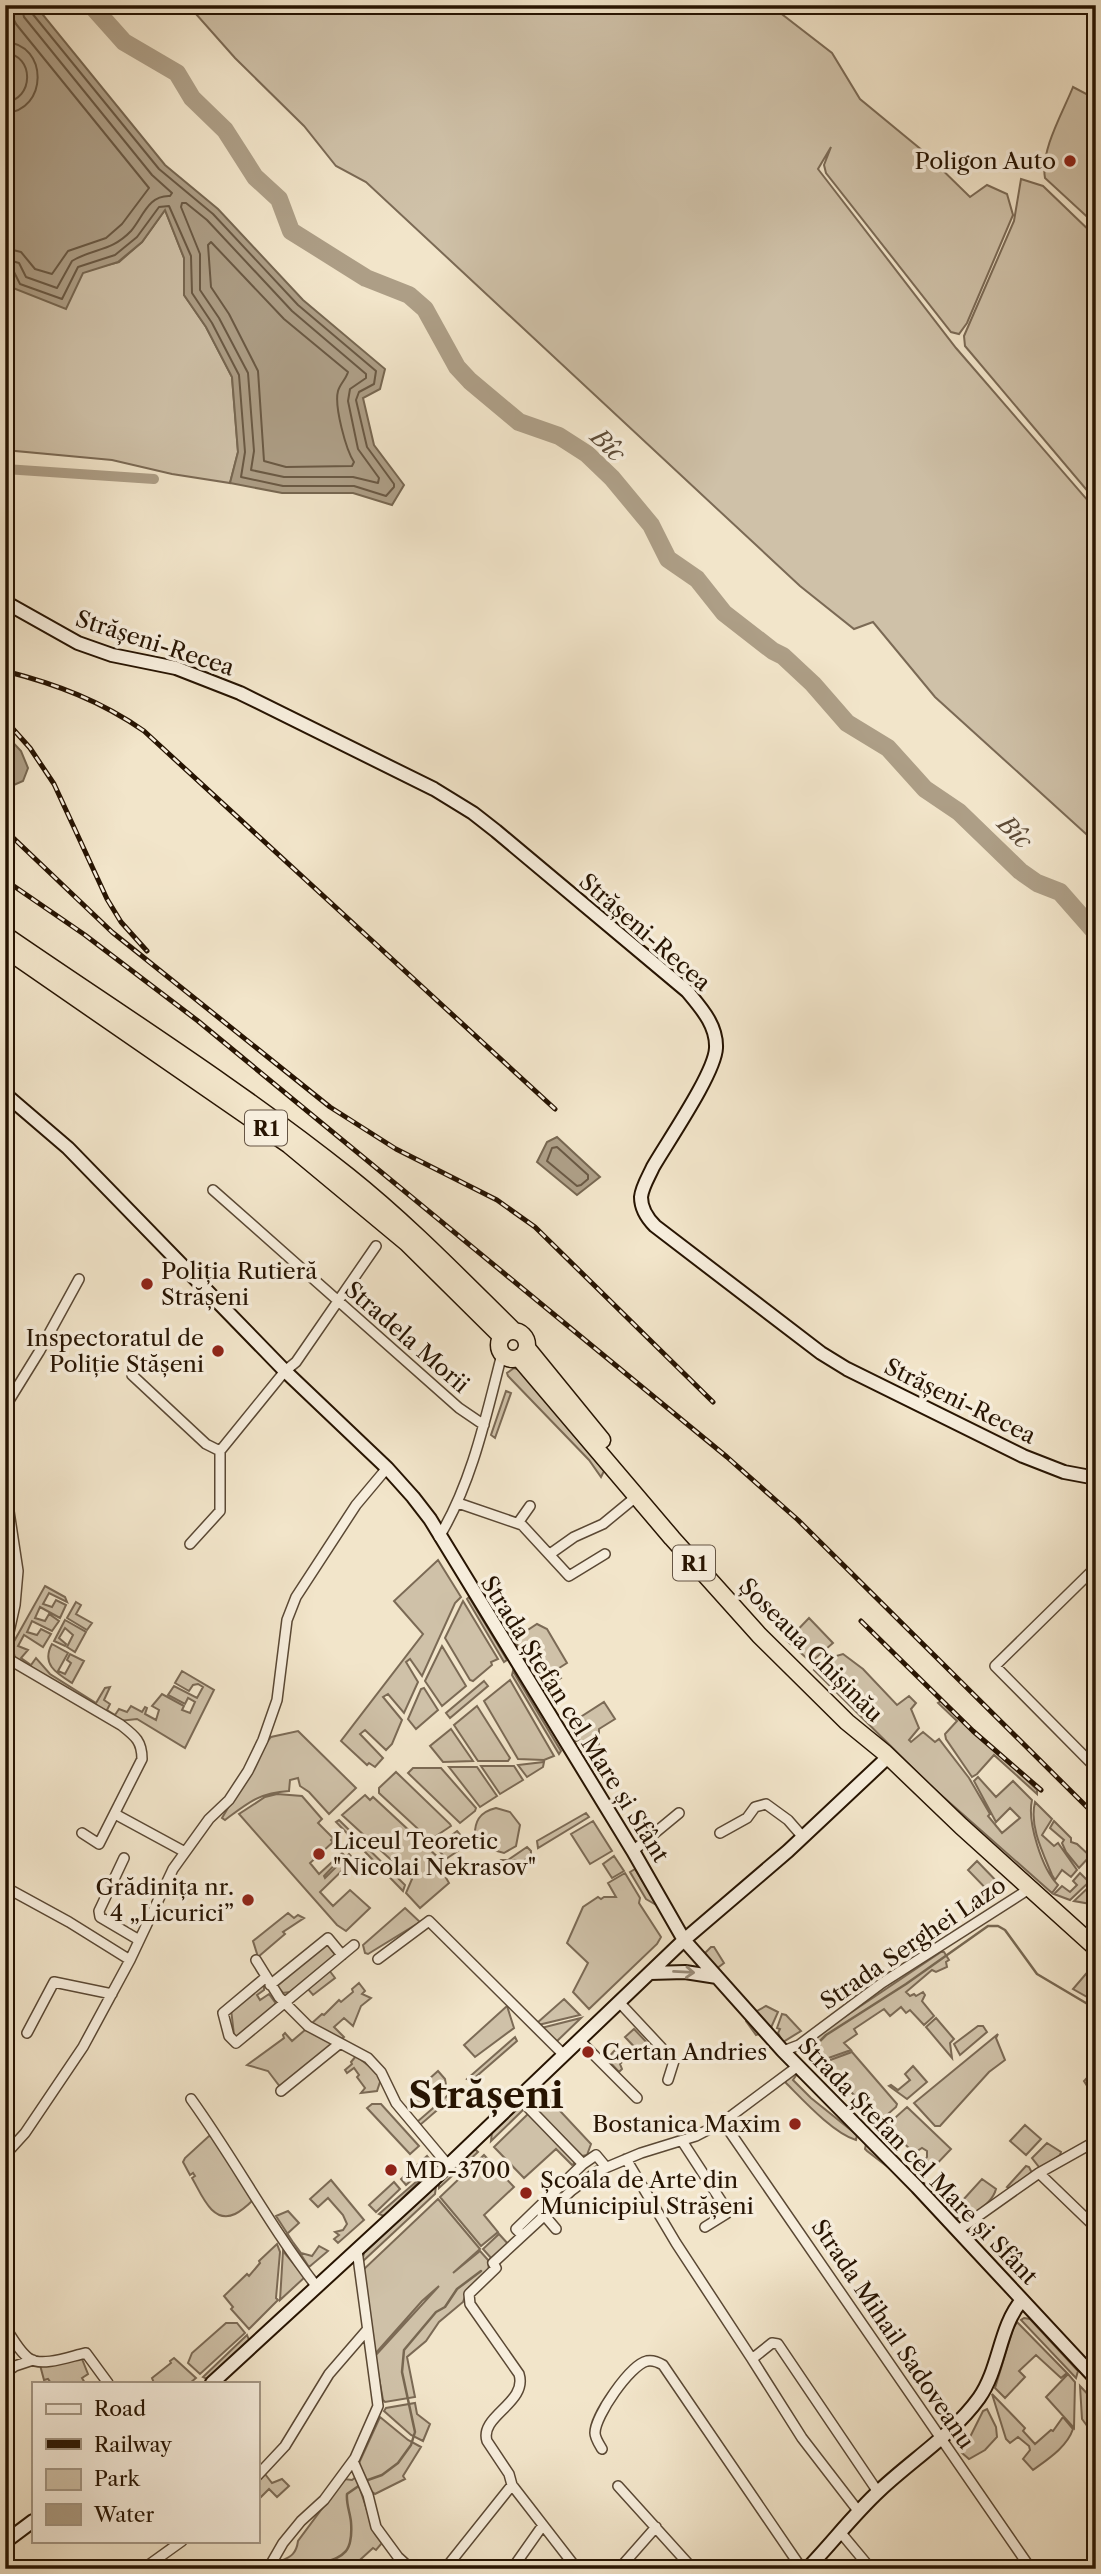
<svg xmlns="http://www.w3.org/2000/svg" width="1101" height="2574" viewBox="0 0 1101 2574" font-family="'Libre Caslon Text',serif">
	<rect width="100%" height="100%" fill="#f2e5ca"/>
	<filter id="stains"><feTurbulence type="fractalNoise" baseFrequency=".00286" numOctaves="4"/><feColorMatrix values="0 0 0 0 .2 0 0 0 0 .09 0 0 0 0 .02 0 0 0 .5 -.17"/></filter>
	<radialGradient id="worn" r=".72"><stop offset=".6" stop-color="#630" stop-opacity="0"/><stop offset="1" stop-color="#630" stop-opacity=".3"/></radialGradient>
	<path fill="#cfc1a8" stroke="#7b6a55" stroke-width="2" d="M188,5h582l62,48 28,46 63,52 47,46 17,-12 20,9 6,21 -46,108 -8,11 -8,-2 -125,-159 -2,-8 7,-18 -13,22 138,179 140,162v333l-161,-146 -62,-75 -19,7 -54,-43 -434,-404 -30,-16 -32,-40 -69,-68z
		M1073,87l23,12v126l-51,-47c-5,-27 18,-66 28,-91z
		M1021,179l22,7 53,51v264l-131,-155 -1,-10 50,-115z
		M165,210l19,48v37l22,32 26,50 6,75 -8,31 -58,-9 -60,-14 -107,-10v-185l8,23 106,-26 23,-20z
		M514,1368l6,2 81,97 3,4 -3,6 -12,-17 -81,-84 -1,-3z
		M506,1391l5,2 -16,45 -4,-3z
		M438,1560l23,37 -6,6 -33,73 -12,-17 -4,3 12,20 -14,31 -16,-19 -5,3 19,23 -10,24 -6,6 -21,-20 -5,4 23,24 -8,9 -6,-4 -2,2 -26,-24 82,-107 -29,-33z
		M45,1586l20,11 2,5 -18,-9 -6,11 9,3 4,-7 10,5 -6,13 -20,-11 -5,11 10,3 4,-7 10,7 -7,10 -20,-10 -5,11 10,3 4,-6 10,5 -8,13 -19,-12 -6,11 10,4 -7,8 10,7 5,-7 14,16 46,29 9,-15 5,-1 -6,13 6,4 -3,6 8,5 4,-6 8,3 4,-6 11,6 3,-5 2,1 -2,6 11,6 3,-10 -7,-4 10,-12 22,12 -2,4 8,3 5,-11 -7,-4 -3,6 -17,-9 6,-9 23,12 6,-11 -5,-3 -5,1 -4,6 -14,-8 7,-12 32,19 -29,58 -48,-29 -18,2 -104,-63 -3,-13z
		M469,1597l38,63 -3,2 -37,-63z
		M463,1601l35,58 -7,3 1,3 -19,16 -3,-1 -25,-42z
		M76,1602l5,3 -5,9 16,9 -5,7 -20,-12z
		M809,1618l24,25 -22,19 -24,-21z
		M65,1620l21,12 -11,20 -8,-5 6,-12 -8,-7 -6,10 7,6 -1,2 -11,-5z
		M537,1624l10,5 20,34 -11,7 5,8 -18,11 -29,-50z
		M52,1644l16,9 -10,18 7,3 6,-11 -4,-3 3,-6 14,7 -12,22c-16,-10 -31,-19 -20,-39z
		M442,1646l24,40 -24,20 -17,-25z
		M843,1654l20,15 34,36 12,-9 7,7 -5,6 8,19 -10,12 2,2 12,-10 12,10 4,-3 30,39 21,36 -2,2 14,17 18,-15 -10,-10 -14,14 -22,-41 4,-4 18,20 17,-16 19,19c-5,22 10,69 26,85l-6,8 -120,-106 -118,-117 12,-11z
		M513,1671l48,80 -2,3 -47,-79z
		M510,1680l44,76 -10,4 -26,-1 -34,-58z
		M484,1681l4,5 -38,32 -4,-5z
		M424,1688l14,22 -22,19 -8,-10 13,-30z
		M941,1701c30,32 65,58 96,89v4l-43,-39 -17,19 -5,3 -26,-38 -1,-5 12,-13 -19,-18z
		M604,1702l11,17 -16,10v15l-7,6 -3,-5 -6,3 -4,-8 -3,1 -8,-16z
		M477,1706l33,52 -2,3h-30l-24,-36z
		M451,1729l22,32 -30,1 -13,-16z
		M298,1731l58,57 -27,26 -20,-22 -9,-6 -2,-8 -8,2 -1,11c-30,2 -40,11 -64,29l-3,-2 45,-76 4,-5z
		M544,1762l-1,5 -16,10 -9,-12z
		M481,1766h33l9,14 -23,14z
		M449,1767h28l20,29 -17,11z
		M413,1768h28l35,40 -1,3 -15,12 -52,-50z
		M396,1772l54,52 1,2 -21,14 -51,-47v-5z
		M277,1794l25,2 20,23 -4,4 15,15 -2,2 2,2 -23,21 9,11 23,-21 2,2 -20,21 1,2 24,-24 5,5 -34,33 13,14 17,-16 20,18 -24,23 -9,-6 -98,-111 26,-17z
		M365,1795l5,5 3,-3 69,64 -4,3 11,19 -29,25 -14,-15 6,-14 -70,-64z
		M1035,1802l17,17 -10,16 12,11 4,-3 19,27 -6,7 -9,-7 -7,10 -3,-5c-9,-22 -23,-49 -17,-73z
		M496,1808l14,4 10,13 -4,21 -12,7 -18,-5 -11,-10c-1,-16 4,-26 21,-30z
		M586,1813l3,4 -51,31 -1,-7z
		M339,1820l66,65 -2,6 -67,-69z
		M593,1821l19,30 -22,13 -19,-30z
		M1054,1821l17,17v4l6,2 13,12 -11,12 -13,-16 -4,-9 2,-3 -14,-12z
		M457,1831l11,13 -22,15 -10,-12z
		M527,1847l4,4v4l-10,8 -6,-3 -17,11 -6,-5 9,-6h7z
		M614,1856l10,15 -12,7 -9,-14z
		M977,1861l28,29 -10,8 -27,-28z
		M635,1869l23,37 -12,-7 -16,-27z
		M625,1873l15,25 -1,5 22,34 -4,7 -68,65 -16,-17 15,-29 -21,-20 16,-36 15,-10 3,2 3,-2h12l-8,-14z
		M1080,1873l9,9 -19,18 -16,-6 8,-8 8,6 7,-7 -4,-4z
		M1092,1884l4,4v17l-22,-4z
		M405,1908l15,14 -52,32 -3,-1 -2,-8z
		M288,1913l6,5 4,-3 6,3 -21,14 2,2 -27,23 -5,-16z
		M326,1943l10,13 -46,36 -7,1 -6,-7z
		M711,1947h3l10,16 -8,6 -11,-16z
		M941,1952h3l5,8 -3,2 1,5 -11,5 -4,-2 -26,22 4,4 4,-2 2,2 7,-4 2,3 -3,6 12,15 -10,9 -14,-15 -4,3 -5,-6 -11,9 -6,-7 -30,20 3,5 -13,9 7,7 -31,11 -13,-19z
		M1091,1968l5,2v32l-23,-13z
		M329,1970l6,8 -22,17 -6,-7z
		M359,1983l6,8 -3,3 9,4 -10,8 -8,20 -9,-8 -10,9 10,10 -3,3 -29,-17 10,-9 2,1 15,-15 2,2 12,-10 -1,-3z
		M260,1985l4,1v4l-7,5 3,5 9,-6 8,11 -39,33 -4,-3 -3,-26z
		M564,1999l16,16 -42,10 -1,-2z
		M507,2006l7,22 -39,29 -11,-12z
		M766,2006l12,6 -8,18 -14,5 -10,-14 2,-5z
		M782,2014l4,1 15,16 -18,11 -5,-9 2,-4 -3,-1z
		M581,2018l-26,25 -14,-15z
		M936,2018l18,21 -4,4 2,15 -26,-31z
		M978,2026h5l4,6 -27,23 -6,-11z
		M634,2029l17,18 -9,8 -17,-18z
		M305,2030l11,2 18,13 -53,43 -13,-17 -21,-6 37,-27 -1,-3 2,-2 7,8z
		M998,2034l-2,4 9,22 -16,12 -49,54h-5l-21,-23z
		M515,2037l2,4 -46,40 -4,-2z
		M615,2050l10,9 -5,5 2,5 -3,3 -12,-13z
		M852,2052l45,52 -1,3 -16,14 -58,-58z
		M356,2056l26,20 -5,15 -16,2 4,-5 -8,-11 2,-2 -5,-7 -7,5 -2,-3 7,-6 -1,-2z
		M913,2066l14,16 -20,17 -18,-13 2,-1 7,5 12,-10 -5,-6z
		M1096,2068v32l-12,-19z
		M438,2071l7,8 1,6 -27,22 -9,-11z
		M799,2071l-6,9 18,18 46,37 -1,5c-23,-7 -53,-40 -70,-57l-1,-6z
		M455,2089l2,4 -37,32 -3,-3z
		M547,2097l44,47 -4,11 -5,1 -47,-48z
		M372,2104h9l38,42 -9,8 -43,-46z
		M907,2107l44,42 -19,20 -9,-7 4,-5v-6l-5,-3 -8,5 -28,-27z
		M517,2109h7l-33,32 1,-9z
		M529,2113l45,47v4l-2,1 -16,-16 -32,29 -30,-31z
		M1025,2125l16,14 -15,16 -16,-14z
		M209,2136l5,1 39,63c-5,5 -12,11 -18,14 -23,11 -34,-21 -43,-36l3,-2 -2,-3 -3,2 -7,-13 2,-4z
		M1047,2143l14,9 -1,3 -17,12h-4l-7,-9z
		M866,2144c20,13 87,54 93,74h-5l-87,-67 -2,-2z
		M475,2149l3,3 -39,36v-5z
		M484,2155l30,32 -30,28 14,17 -17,14 -41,-49z
		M427,2156l5,6 -26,23 -5,-6z
		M1026,2166l3,1 3,6 -23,15 -2,-1z
		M425,2174l1,1 -42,41 -5,-2z
		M982,2179l14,10c-3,11 -12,17 -21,24h-4l-8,-9v-4z
		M331,2180l33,40 -26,23 -4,-4 5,-4 -4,-3 8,-2 4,-6 -4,-9 -15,-17 -10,9 -8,-8z
		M394,2182l6,7 -24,23 -7,-7z
		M436,2186l-1,8 -73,68 2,-9z
		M438,2199l42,50 -27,24 27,-22 8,9 1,12 -23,22 -3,8 -24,20 -13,19 -19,16 8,40 -30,5 -2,-2 -8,-44 64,-70 -17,15 -47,53 -12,-84z
		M288,2211l11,12 -12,11 14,19 11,3 7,-10 9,5 -19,16 -33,-51z
		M499,2234l10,11 -17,14 -9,-10z
		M277,2244l3,8 -4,46 2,2 -29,29 -18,-20 2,-2 -9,-11 23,-22 2,2 11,-13 -1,-2z
		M283,2251l22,26 -25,23z
		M1024,2318l6,1 48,52 -2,7 -55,-58z
		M1017,2322l50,51 -6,5 -25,-23 -17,16 6,6 -20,21 -10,-10 18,-59z
		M226,2323h11l8,10 -45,41 -12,-11 4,-10z
		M247,2335l2,5 -42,39 -4,-2z
		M79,2358l3,1 6,15 -6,4 3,5h-34l-3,-4 -4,1 -4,-15z
		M174,2358l22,20 -6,5h-36l-2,-5 19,-15 -1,-2z
		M1068,2374l7,8 -1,46 -28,-31z
		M1080,2386l16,17v35l-14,-19z
		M992,2394l33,34 -2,3 12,13 16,-14 2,1 10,-14 10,12c-6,18 -25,30 -40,41l-10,-11 7,-9 -1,-4 -11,-9 -8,6 -4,-4z
		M415,2403l2,11 13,10 -7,17 -12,-6 -27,-24 2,-3z
		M987,2409l9,18 1,10 -12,13 -16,9 -7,-6 21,-42z
		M380,2417l28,23 13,7 -18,29 2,3 -30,15 -8,-6 -8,-25z
		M265,2474l7,9 10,-4 7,7 -12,11 -8,-8 -12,12v-20z
		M356,2477l19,57 7,9 -6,7 -3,-2 -23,21h-75l2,-6c12,-6 19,-7 21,-22l46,-62 8,1z"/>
	<path fill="#ad9e86" stroke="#776751" stroke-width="2" d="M5,5h30l130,160 53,44 85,91 82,69 -5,20 -17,9 11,47 30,40 -12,20 -39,-12h-71l-52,-10 8,-31 -6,-75 -26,-50 -22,-32v-37l-19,-48 -23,32 -24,20 -35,11 -17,36 -53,-21 -8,-23v-171l8,-19 -8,-10z
		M5,734l16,17 7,17 -5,13 -16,7z
		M557,1137l43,40 -23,18 -40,-33 10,-20z"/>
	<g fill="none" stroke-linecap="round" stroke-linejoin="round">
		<path stroke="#6a5944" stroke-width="2" d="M5,42c44,2 43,69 0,71
			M5,53c30,2 29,47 0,49
			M182,203h4l21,17 85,91 74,63v4l-16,11 -2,12 10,48 21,29 -1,5 -25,-6h-69l-33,-7 3,-19 -6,-78 -29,-55 -19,-28v-36l-19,-47z
			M211,242l73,77 64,53c-2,7 -8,12 -10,19 -4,15 8,59 16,71l-2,4 -66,1 -22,-6 -6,-90 -29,-57 -18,-27 -3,-42z
			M5,248l16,4 14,17 17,5 16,-23 38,-13 16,-14 27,-36 -133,-164 -4,-8 -2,-11
			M5,259l14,4 7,14 31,11 15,-27c21,-13 39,-9 59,-30 12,-14 17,-36 39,-35l2,-3 -20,-18 -128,-158 -3,-12
			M5,268l8,2 7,14 42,15 16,-32 37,-12 22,-18 22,-30 10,-1 22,50 1,37 20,30 27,52 6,77 -4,25 42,9h71l32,10 8,-9v-3l-27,-37 -11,-47 3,-8 15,-8 2,-13 -78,-66 -85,-91 -54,-45 -128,-157 -1,-7
			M557,1147l31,28v4l-7,6 -4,1 -30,-25 5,-13z"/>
		<path stroke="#776751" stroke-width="2.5" d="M814,2047l12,-12 80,-51 82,-58h10l7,4 32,44 59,35
			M365,2481l17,-6 16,-12 13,-18 4,-13 -13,-60 2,-22 32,-38 9,-5 12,-18 24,-18
			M307,2569c30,-13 47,-8 44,-47 -1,-10 -5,-18 -4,-28l13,-9"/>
		<path stroke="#ad9e86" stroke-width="10" d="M5,469l149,10"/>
		<path stroke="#ad9e86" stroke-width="18" d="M91,5l33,37 53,31 15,25 33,32 30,47 24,22 12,32 75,47 43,17 16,14 32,58 13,14 49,41 40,14 28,18 25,24 39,47 17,34 29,20 27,34 49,38 10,5 30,28 34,39 41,25 37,41 34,23 61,59 17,12 23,9 36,41"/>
		<defs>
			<path id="street" d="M213,1190l246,218 25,17
				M132,1375l74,69 14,7
				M5,1407l34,-55 40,-73
				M5,1485l13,86 -3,34 -10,45
				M458,1503l64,22 47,51 36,-22
				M518,1523l12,-17
				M439,1537c33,-54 47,-121 63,-183
				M190,1544l30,-33v-60l65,-80 11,-9 80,-116
				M550,1554l24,-17 29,-13 34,-28
				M1096,1567l-101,99 101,102
				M5,1657l116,68c14,11 21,16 21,34l-43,85 -17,-11
				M115,1814l70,38
				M720,1833l27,-15 8,-11 11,-3 22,16 14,16
				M633,1851l46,-38
				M124,1858l-25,53 1,6 39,23
				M5,1887l64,35 61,38
				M378,1959l51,-38 135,134
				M256,1960l23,37 29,29 60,32 13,14 15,31 52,62
				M266,1977l-43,36 6,23 7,7 118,-98
				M270,1985l58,-47 14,17
				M619,2002l55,59 -6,19
				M27,2033l27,-51 58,12
				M579,2040l58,58
				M783,2051l16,-6 83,-62 147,-94
				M281,2091l58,-47
				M519,2098l64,66
				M191,2099c44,61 79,128 126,188
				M723,2122l308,447
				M682,2141l45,69 -1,4 -21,13
				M5,2155l20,-22 58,-86 47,-87 43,-91 36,-50 20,-19 19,-29 15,-31 14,-40 10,-80 9,-23 60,-92 31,-37
				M626,2159l50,84 76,116 20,-16 6,1 100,148
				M1039,2173l57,55
				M545,2216l11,13
				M957,2231l82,-58 57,-32
				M522,2235l-6,-6 67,-65 13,-9 10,12
				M5,2327c7,10 15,26 25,32 13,8 41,-3 56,-6l22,30
				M752,2359l50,79 57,74
				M5,2373l10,-7 18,-6
				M602,2449c-3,-5 -7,-11 -7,-16 0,-17 35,-68 52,-72 5,-1 11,1 16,4l139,204
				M353,2461l15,34 8,32 22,30 13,12
				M257,2476l28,-30 44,-72 38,-44
				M618,2486l75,83
				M841,2533l30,36
				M143,2569l39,-28
				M268,2569l15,-26 18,-22 23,-21 31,-42 23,-52 -21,-156
				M445,2569l67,-84
				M512,2569l31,-44
				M577,2569l-65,-84 -3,-11 -22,-33c-8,-25 41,-38 32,-67l-49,-70 -1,-10 27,-26 -3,-5 78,-72 27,-20 43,-18 55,-17 27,-14 75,-56
				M619,2569l37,-42"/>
			<path id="secondary" d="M5,602l73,41 34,12 64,13 64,25 194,96 39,24 23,18 191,160c14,17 30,34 29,57 -1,25 -48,93 -63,119 -4,9 -11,20 -12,30 0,12 6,21 14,29l166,127 26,16 176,87 41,16 32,6
				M5,1094l63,54 217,223 102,97 26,29 17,22 203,332 51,89 99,111 134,136 179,192
				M650,1973l35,-1 32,5
				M212,2383l222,-204 250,-239 104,-89 101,-95
				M5,2542l28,-21
				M807,2569c25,-26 47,-55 73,-79 33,-31 73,-56 99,-92 21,-30 20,-71 43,-98"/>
			<path id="highway" d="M5,935c115,79 234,154 343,241 59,47 112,102 166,155
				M5,949l284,196 118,98 95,94
				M499 1345a14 14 0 1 1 28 0a14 14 0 1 1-28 0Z
				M527,1348l75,92
				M519,1358l153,180 87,97 88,87 38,31 76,73 135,122"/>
		</defs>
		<use href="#street" stroke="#5a4834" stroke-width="12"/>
		<use href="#secondary" stroke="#271402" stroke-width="16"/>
		<use href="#highway" stroke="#271402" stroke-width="19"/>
		<use href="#street" stroke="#f7eedd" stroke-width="9"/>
		<use href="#secondary" stroke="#f7eedd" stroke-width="12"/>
		<use href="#highway" stroke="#f2e5ca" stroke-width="16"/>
		<defs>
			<path id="rail" d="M5,671c51,13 96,30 139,60l411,378
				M5,720l25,28 24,36 53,115 14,23 26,29
				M5,830l107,102 218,175 66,42 101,51 38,27 178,175
				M5,880l80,55 113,86 529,436 71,63 298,296
				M861,1621l112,110 68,59"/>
		</defs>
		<use href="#rail" stroke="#271402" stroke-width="5"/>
		<use href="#rail" stroke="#f7eedd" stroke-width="2.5" stroke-dasharray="8" stroke-linecap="butt"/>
	</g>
	<defs><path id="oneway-shaft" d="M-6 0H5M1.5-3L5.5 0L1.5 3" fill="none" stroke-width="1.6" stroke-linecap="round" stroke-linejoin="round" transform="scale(1.75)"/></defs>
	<use stroke="#998c7a" href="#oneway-shaft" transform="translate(684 1972) rotate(3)"/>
	<g fill="#8f2418" stroke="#f7eedd" stroke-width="2.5">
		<circle cx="1070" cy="161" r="7"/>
		<circle cx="147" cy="1284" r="7"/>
		<circle cx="218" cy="1351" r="7"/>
		<circle cx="319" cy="1854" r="7"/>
		<circle cx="248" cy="1900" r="7"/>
		<circle cx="588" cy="2052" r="7"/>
		<circle cx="795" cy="2124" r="7"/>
		<circle cx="391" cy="2170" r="7"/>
		<circle cx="526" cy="2193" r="7"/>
	</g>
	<g text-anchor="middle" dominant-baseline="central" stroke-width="7" stroke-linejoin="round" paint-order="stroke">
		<g fill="#f7eedd" stroke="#655544" stroke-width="2">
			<rect x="245" y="1110.5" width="42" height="35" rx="5"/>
			<rect x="673" y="1545.5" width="42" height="35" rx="5"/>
		</g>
		<g font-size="21" font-weight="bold" fill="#271402">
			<text x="266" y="1128">R1</text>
			<text x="694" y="1563">R1</text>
		</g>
		<g font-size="23" fill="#271402" stroke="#f7eedd" text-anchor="start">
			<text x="1056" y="161" text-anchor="end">Poligon Auto</text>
			<text x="161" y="1271">Poliția Rutieră<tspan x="161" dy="26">Strășeni</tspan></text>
			<text x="204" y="1338" text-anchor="end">Inspectoratul de<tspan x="204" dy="26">Poliție Stășeni</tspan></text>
			<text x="333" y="1841">Liceul Teoretic<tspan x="333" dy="26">"Nicolai Nekrasov"</tspan></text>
			<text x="234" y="1887" text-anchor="end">Grădinița nr.<tspan x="234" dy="26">4 „Licurici”</tspan></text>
			<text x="602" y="2052">Certan Andries</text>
			<text x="781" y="2124" text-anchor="end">Bostanica Maxim</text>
			<text x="405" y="2170">MD-3700</text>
			<text x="540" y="2180">Școala de Arte din<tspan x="540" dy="26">Municipiul Strășeni</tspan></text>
		</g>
		<g font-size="23" fill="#271402" stroke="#f7eedd">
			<text transform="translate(155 643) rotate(18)">Strășeni-Recea</text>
			<text transform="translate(645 932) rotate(41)">Strășeni-Recea</text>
			<text transform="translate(407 1337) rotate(41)">Stradela Morii</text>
			<text transform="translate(960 1401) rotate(26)">Strășeni-Recea</text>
			<text transform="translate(811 1650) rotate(45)">Șoseaua Chișinău</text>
			<text transform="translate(575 1719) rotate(58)">Strada Ștefan cel Mare și Sfânt</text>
			<text transform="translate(913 1943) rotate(-34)">Strada Serghei Lazo</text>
			<text transform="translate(918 2161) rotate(46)">Strada Ștefan cel Mare și Sfânt</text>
			<text transform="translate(893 2334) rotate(56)">Strada Mihail Sadoveanu</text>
		</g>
		<g font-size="24" font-style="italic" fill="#5d4b37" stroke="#f7eedd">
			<text transform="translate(608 445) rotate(43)">Bîc</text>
			<text transform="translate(1015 832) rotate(44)">Bîc</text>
		</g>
		<g font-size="37" font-weight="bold" fill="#271402" stroke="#f7eedd">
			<text x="486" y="2095">Strășeni</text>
		</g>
	</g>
	<rect width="1101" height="2574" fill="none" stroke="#f2e5ca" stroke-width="28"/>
	<rect x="7" y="7" width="1087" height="2560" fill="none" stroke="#271402" stroke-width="3.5"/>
	<rect x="14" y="14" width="1073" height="2546" fill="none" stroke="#271402" stroke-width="2"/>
	<rect x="32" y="2382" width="228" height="161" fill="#f7eedd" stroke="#a49785" stroke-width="2"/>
	<rect x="46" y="2404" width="35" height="10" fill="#f7eedd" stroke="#a49785" stroke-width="2"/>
	<text x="94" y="2416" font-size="21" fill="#271402">Road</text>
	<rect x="46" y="2439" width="35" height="10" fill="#271402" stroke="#a49785" stroke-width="2"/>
	<text x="94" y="2452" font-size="21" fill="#271402">Railway</text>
	<rect x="46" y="2469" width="35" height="21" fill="#cfc1a8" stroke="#a49785" stroke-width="2"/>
	<text x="94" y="2486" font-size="21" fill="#271402">Park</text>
	<rect x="46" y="2504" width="35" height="21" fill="#ad9e86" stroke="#a49785" stroke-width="2"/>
	<text x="94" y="2522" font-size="21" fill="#271402">Water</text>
	<rect width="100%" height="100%" filter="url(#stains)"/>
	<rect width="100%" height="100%" fill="url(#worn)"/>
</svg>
